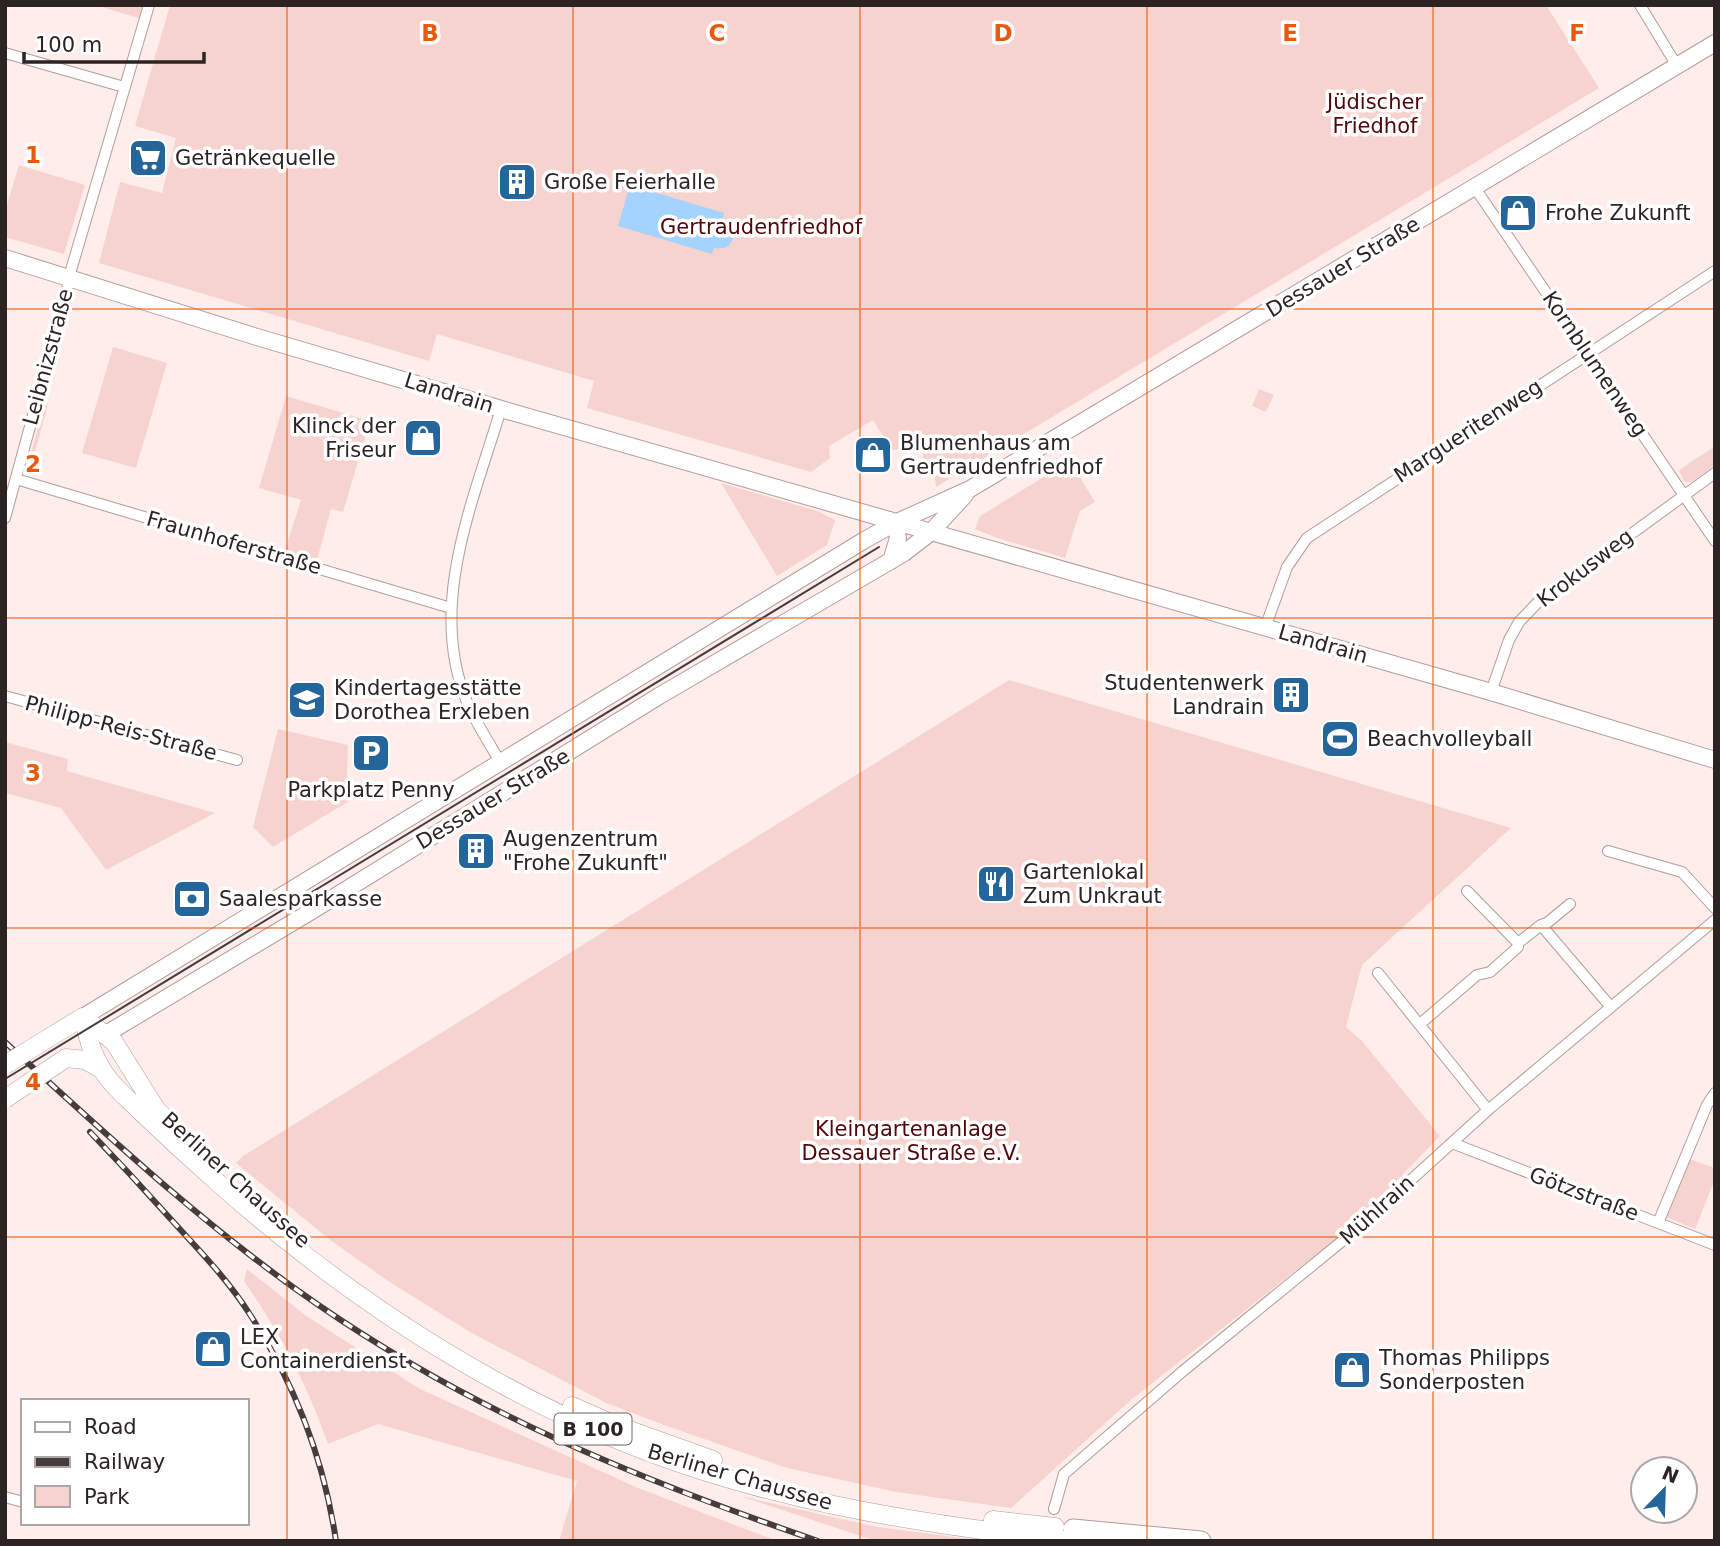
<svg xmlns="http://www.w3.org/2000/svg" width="1720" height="1546" viewBox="0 0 1720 1546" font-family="'DejaVu Sans',sans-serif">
	<rect width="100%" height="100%" fill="#ffedeb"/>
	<path fill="#f7d3cf" d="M95,5h51l-1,15z
		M170,5h1376l53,83 -663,399 -2,-16 -9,1 -3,-25 -31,3 -18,-30 -44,26 1,12 -19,14 -224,-64 7,-27 -157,-47 -8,27 -330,-98 21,-81 42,11 14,-55 -41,-12z
		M19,165l66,20 -21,69 -59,-17v-26z
		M113,347l54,16 -31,105 -54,-15z
		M1259,389l15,6 -8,17 -14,-6z
		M286,396l84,25 -27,91 -12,-3 -14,51 -32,-10 16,-50 -42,-12z
		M48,404l-19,70 -2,-6 17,-62z
		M1715,446v19l-23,17h-8l-5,-12z
		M1070,461l25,41 -15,9 -15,47 -68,-20 -22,-9 5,-13z
		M721,483l96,28 18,9 -8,25 -50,31z
		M1009,680l502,148 -149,137 -16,62 16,14 78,95 -86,89 -222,174 -121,109 -115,-16 -109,-24 -123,-43 -58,-22 -136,-71 -82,-51 -59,-42 -93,-76 7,-7z
		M278,729l70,16 -1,31 9,21 -83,50 -20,-20z
		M1327,731l28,4 -2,12 -28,-4z
		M5,742l63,17 -1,12 148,42 -109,57 -45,-62 -56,-15z
		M1689,1159l26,9v11l-20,50 -29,-12z
		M247,1269l58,46 115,74 218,99 139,53h-218l18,-60 -199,-57 -50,20c-23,-64 -46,-108 -84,-163z
		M740,1496l137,31 108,14h-109z"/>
	<path fill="#a4d3ff" d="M630,185l94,28 -1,6 6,3 6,8c-2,14 -7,20 -21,18l-2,6 -94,-28z"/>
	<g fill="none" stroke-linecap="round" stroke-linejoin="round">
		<defs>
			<path id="street" d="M1640,5l37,61
				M5,53l119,34
				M1475,188l240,353
				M501,409c-28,93 -74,197 -34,293 9,21 22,41 34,61
				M16,479l435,129
				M5,518l62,-227 2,-14 80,-272
				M1265,628l22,-61 20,-29 408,-267
				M1491,692l18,-52 10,-18 20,-21 176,-128
				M5,696l232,64
				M1608,851l74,21 33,36
				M1467,891l51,52
				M1541,925l6,-2 23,-19
				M1378,973l110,137
				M1420,1024l57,-49 13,-3 28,-25v-4l23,-18 69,81
				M1452,1143l263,102
				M1658,1223l49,-118 8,-12
				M5,1497l18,5
				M1054,1509l10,-35 119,-103 174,-142 131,-119 227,-190"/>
			<path id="secondary" d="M5,258l252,79 244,72 990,283 224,68
				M891,561l7,-23 -3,-15
				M83,1017l780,-476 32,-18 75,-34 745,-446
				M106,1034l204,-122 349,-216 245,-143 26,-20 35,-38"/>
			<path id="primary" d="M83,1017c4,17 8,34 17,49 9,17 25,30 39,44 25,24 51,48 77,71 118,105 249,194 395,256 146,62 305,87 461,104
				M83,1017l31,25 42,67 24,25
				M42,1042l41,-25
				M66,1058l19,2 16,9
				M572,1406l43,19 98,35
				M993,1520l62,7"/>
			<path id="highway" d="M1073,1529l128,12"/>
		</defs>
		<use href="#street" stroke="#b19d9a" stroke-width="12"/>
		<use href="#secondary" stroke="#b19d9a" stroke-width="18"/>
		<use href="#primary" stroke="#b19d9a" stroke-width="19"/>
		<use href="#highway" stroke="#b19d9a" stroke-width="21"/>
		<use href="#street" stroke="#fff" stroke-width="10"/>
		<use href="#secondary" stroke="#fff" stroke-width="16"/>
		<use href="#primary" stroke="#fff" stroke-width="18"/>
		<use href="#highway" stroke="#fff" stroke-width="19"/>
		<path stroke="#453c3b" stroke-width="2" d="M5,1079l874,-532"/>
		<defs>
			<path id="rail" d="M5,1042c101,92 200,185 312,262 158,109 321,175 501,237
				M90,1132c26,27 52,55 77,83 28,31 59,62 82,98 45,69 75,146 87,228"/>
		</defs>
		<use href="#rail" stroke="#453c3b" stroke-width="6"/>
		<use href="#rail" stroke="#fff" stroke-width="3.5" stroke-dasharray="10" stroke-linecap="butt"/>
		<defs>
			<path id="primary-bridge" d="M5,1065l37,-23
				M5,1099l58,-39"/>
		</defs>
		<use href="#primary-bridge" stroke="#b19d9a" stroke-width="19" stroke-linecap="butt"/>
		<use href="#primary-bridge" stroke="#fff" stroke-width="18"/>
	</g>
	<path fill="none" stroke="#e8590c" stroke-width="2" stroke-opacity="0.55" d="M287,5v1536M573,5v1536M860,5v1536M1147,5v1536M1433,5v1536M5,309h1710M5,618h1710M5,928h1710M5,1237h1710"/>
	<defs>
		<symbol id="supermarket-square" viewBox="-11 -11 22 22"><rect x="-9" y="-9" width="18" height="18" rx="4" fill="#24659b" stroke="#fff"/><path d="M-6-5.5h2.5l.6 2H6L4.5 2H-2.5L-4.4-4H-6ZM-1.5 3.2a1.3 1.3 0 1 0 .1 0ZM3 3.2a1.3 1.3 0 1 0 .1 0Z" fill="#fff"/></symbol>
		<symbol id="building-square" viewBox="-11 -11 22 22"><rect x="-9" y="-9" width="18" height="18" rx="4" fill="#24659b" stroke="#fff"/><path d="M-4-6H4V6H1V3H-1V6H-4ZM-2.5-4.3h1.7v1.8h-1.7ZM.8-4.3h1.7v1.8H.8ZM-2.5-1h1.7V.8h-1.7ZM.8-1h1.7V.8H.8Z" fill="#fff"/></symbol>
		<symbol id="shop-square" viewBox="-11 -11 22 22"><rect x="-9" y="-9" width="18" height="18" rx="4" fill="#24659b" stroke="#fff"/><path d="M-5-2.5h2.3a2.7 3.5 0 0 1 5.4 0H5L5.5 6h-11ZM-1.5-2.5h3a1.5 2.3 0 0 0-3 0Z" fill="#fff"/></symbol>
		<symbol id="school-square" viewBox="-11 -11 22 22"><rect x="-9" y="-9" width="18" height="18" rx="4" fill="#24659b" stroke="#fff"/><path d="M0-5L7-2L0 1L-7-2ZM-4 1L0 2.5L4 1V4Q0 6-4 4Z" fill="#fff"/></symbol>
		<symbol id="stadium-square" viewBox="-11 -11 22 22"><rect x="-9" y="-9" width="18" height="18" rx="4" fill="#24659b" stroke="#fff"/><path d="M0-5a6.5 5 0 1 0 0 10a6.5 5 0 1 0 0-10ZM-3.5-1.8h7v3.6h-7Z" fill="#fff"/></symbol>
		<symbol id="parking-square" viewBox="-11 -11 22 22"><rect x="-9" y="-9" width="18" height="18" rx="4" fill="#24659b" stroke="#fff"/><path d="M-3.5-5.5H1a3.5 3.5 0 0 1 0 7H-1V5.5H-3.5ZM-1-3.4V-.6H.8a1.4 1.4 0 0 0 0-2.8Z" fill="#fff"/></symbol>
		<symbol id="restaurant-square" viewBox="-11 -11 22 22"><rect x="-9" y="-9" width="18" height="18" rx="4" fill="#24659b" stroke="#fff"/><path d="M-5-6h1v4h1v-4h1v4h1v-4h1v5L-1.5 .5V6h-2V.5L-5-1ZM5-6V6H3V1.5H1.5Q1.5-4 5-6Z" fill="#fff"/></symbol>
		<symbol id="bank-square" viewBox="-11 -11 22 22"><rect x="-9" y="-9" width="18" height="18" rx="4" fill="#24659b" stroke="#fff"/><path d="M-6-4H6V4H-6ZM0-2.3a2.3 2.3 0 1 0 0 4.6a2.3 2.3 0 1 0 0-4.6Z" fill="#fff"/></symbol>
	</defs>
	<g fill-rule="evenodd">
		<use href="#supermarket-square" x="126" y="136" width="44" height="44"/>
		<use href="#building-square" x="495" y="160" width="44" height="44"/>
		<use href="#shop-square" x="1496" y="191" width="44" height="44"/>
		<use href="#shop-square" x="401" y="416" width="44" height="44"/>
		<use href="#shop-square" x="851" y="433" width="44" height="44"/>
		<use href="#building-square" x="1269" y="673" width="44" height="44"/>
		<use href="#school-square" x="285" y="678" width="44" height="44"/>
		<use href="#stadium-square" x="1318" y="717" width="44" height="44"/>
		<use href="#parking-square" x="349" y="731" width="44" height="44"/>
		<use href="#building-square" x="454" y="829" width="44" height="44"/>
		<use href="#restaurant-square" x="974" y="862" width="44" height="44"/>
		<use href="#bank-square" x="170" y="877" width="44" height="44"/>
		<use href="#shop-square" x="191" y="1327" width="44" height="44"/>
		<use href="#shop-square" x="1330" y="1348" width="44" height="44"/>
	</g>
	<g text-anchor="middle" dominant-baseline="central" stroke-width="7" stroke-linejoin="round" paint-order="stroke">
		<rect fill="#fff" stroke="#6b6665" stroke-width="2" x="554.5" y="1413.5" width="77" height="31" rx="5"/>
		<g font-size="19" font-weight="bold" fill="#2c2423">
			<text x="593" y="1429">B 100</text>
		</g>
		<g font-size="21" fill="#520408" stroke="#fff">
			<text x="1375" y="102">Jüdischer<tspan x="1375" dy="24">Friedhof</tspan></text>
			<text x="761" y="227">Gertraudenfriedhof</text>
			<text x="911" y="1129">Kleingartenanlage<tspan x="911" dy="24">Dessauer Straße e.V.</tspan></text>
		</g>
		<g font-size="21" fill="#2c2423" stroke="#fff" text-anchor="start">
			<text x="175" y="158">Getränkequelle</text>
			<text x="544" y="182">Große Feierhalle</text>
			<text x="1545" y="213">Frohe Zukunft</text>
			<text x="396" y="426" text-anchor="end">Klinck der<tspan x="396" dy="24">Friseur</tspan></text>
			<text x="900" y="443">Blumenhaus am<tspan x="900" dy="24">Gertraudenfriedhof</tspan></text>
			<text x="1264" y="683" text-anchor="end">Studentenwerk<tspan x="1264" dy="24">Landrain</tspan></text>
			<text x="334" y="688">Kindertagesstätte<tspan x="334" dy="24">Dorothea Erxleben</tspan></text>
			<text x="1367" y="739">Beachvolleyball</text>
			<text x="371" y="790" text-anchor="middle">Parkplatz Penny</text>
			<text x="503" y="839">Augenzentrum<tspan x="503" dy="24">"Frohe Zukunft"</tspan></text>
			<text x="1023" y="872">Gartenlokal<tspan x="1023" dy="24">Zum Unkraut</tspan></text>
			<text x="219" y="899">Saalesparkasse</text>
			<text x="240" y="1337">LEX<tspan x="240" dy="24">Containerdienst</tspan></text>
			<text x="1379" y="1358">Thomas Philipps<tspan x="1379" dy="24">Sonderposten</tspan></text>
		</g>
		<g font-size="21" fill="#2c2423" stroke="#fff">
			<text transform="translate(1343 267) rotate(-31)">Dessauer Straße</text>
			<text transform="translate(48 357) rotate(-75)">Leibnizstraße</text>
			<text transform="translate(1595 364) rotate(56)">Kornblumenweg</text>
			<text transform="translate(449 393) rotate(17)">Landrain</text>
			<text transform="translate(1468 431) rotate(-33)">Margueritenweg</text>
			<text transform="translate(234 543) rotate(16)">Fraunhoferstraße</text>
			<text transform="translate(1585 568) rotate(-37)">Krokusweg</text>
			<text transform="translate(1323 644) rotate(16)">Landrain</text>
			<text transform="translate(121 728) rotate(15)">Philipp-Reis-Straße</text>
			<text transform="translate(493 799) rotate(-31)">Dessauer Straße</text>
			<text transform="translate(236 1180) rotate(42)">Berliner Chaussee</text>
			<text transform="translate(1584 1194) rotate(21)">Götzstraße</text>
			<text transform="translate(1377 1210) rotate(-42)">Mühlrain</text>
			<text transform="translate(740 1477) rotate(16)">Berliner Chaussee</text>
		</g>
	</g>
	<g font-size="23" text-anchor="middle" font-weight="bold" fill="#e8590c" stroke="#fff" stroke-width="7" stroke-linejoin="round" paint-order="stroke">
		<text x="430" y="41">B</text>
		<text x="717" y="41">C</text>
		<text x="1003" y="41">D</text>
		<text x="1290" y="41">E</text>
		<text x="1577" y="41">F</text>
		<text x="33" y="163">1</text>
		<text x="33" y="472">2</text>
		<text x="33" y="781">3</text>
		<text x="33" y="1090">4</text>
	</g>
	<rect width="1720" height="1546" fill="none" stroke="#2c2423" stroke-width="14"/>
	<rect x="21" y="1399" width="228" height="126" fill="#ffffff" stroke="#aba7a7" stroke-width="2"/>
	<rect x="35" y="1422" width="35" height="10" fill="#ffffff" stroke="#aba7a7" stroke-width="2"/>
	<text x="84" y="1434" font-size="21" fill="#2c2423">Road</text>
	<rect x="35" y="1457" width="35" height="10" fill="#453c3b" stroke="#aba7a7" stroke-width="2"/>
	<text x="84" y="1469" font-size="21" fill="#2c2423">Railway</text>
	<rect x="35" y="1486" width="35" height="21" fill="#f7d3cf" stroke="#aba7a7" stroke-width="2"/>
	<text x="84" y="1504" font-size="21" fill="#2c2423">Park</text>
	<g transform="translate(1664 1490) rotate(23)"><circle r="33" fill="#ffffff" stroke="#aba7a7" stroke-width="2"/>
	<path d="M0-5L12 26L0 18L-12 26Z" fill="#24659b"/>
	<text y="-10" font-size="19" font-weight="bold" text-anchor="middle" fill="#2c2423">N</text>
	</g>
	<path d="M24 52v10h180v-10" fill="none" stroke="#2c2423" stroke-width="3.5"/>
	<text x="35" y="52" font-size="21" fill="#2c2423" stroke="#ffffff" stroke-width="5" paint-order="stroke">100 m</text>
</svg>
